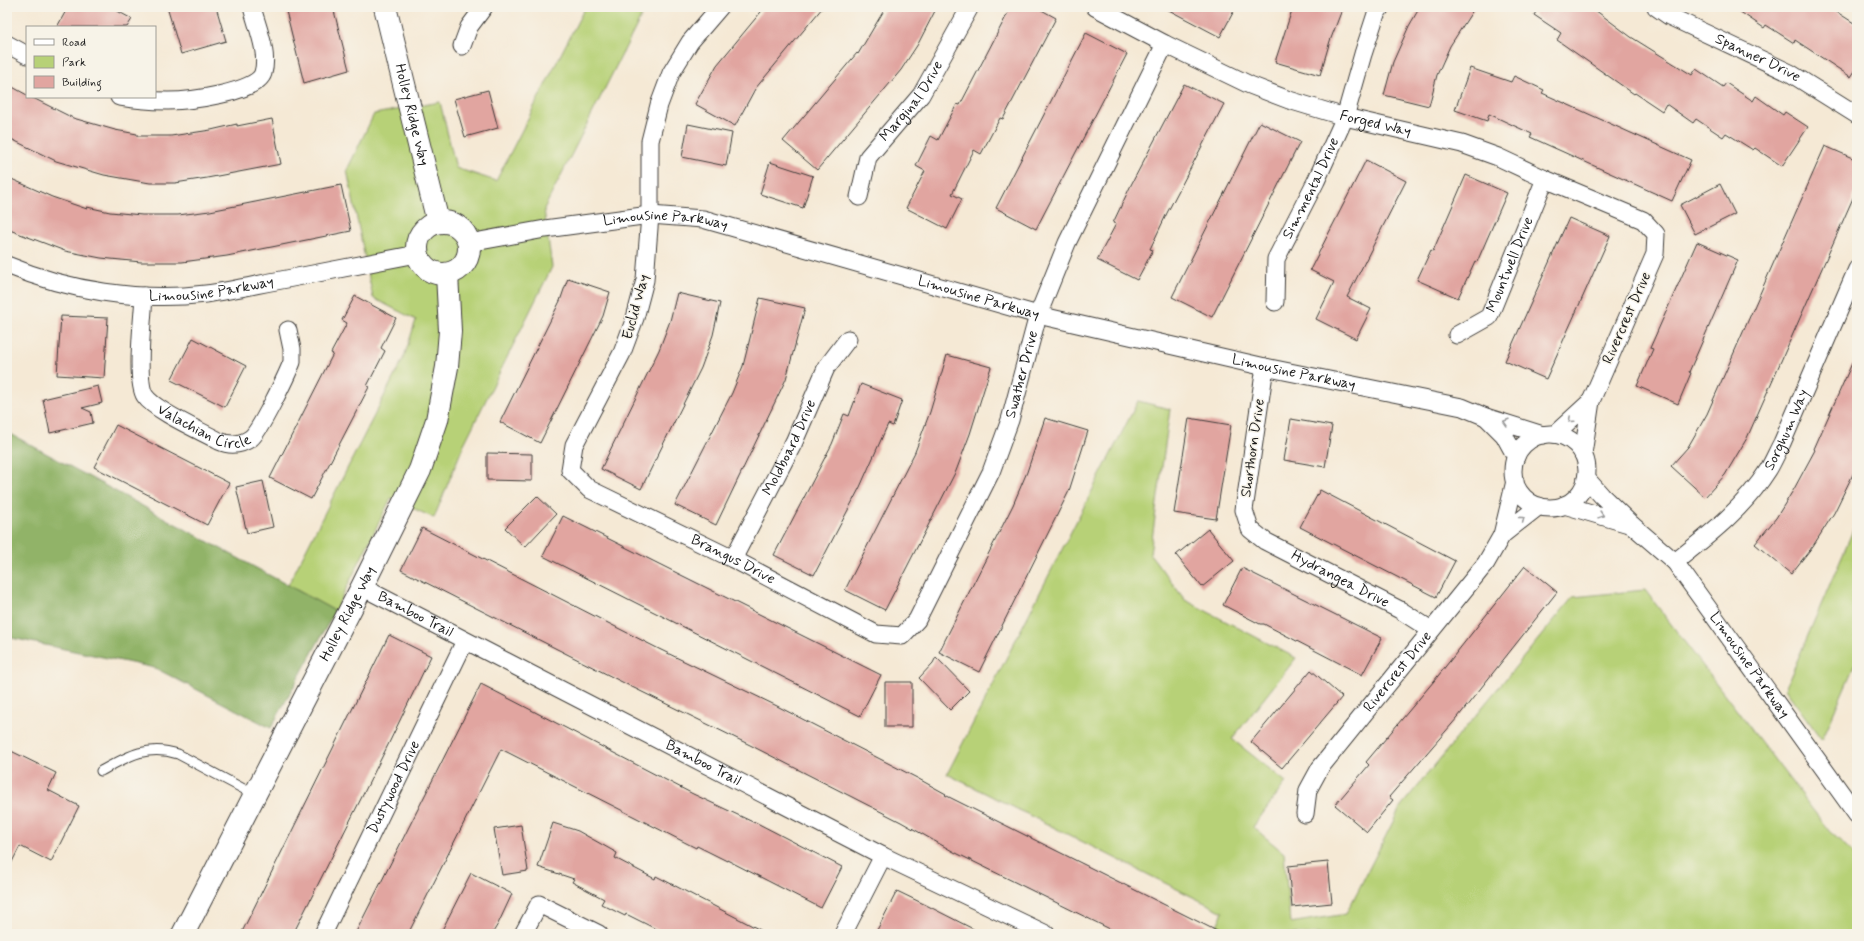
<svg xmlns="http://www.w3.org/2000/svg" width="1864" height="941" viewBox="0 0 1864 941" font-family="Mynerve,sans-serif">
	<rect width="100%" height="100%" fill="#f7f3e8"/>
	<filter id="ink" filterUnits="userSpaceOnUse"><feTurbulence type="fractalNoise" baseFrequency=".025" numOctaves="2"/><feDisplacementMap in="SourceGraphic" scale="8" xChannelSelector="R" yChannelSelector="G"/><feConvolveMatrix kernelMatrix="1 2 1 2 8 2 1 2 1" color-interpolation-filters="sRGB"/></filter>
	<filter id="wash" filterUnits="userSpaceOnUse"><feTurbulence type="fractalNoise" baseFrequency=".012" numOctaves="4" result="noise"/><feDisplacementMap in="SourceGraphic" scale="16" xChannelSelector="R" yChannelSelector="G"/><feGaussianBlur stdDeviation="0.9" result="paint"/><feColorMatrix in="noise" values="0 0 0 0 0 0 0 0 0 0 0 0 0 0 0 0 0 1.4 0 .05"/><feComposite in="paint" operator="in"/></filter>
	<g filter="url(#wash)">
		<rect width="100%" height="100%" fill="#f5e9d5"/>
		<path fill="#b7d177" stroke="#6a764a" d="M585,7h61l-102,202 8,58 -88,177 -30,74 -43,-20 -56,113 -47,-26 116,-228 12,-37 -43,-22 -26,-128 27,-56 66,-12 16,66 40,13z
			M1138,401l32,8 -20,145 35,46 111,58 -64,81 54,43 -33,45 31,26 6,70 56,-9 55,-108 172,-209 72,-7 184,241 28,25v78h-644l10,-22 -276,-138z
			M1857,521v138l-35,81 -37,-51z"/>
		<path fill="#91b368" stroke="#566842" d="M7,432l328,179 -64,117 -116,-60 -148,-31z"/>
		<g id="blocks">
			<path fill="#e1a5a0" d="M68,7h42l22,12 -5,8h-70z
				M167,7h49l10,34 -45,13z
				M285,7h48l16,63 -45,13z
				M765,7h58l-68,82 -20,37 -40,-22 22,-39z
				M886,7h51l-19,37 -17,26 -84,100 -34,-29 74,-88 1,1z
				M1011,7h25l20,11 -53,101 -3,-1 -19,36 -7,-4 -22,44 10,5 -15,30 -41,-21 19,-37 -9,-5 15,-30 7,4 19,-36 3,1z
				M1163,7h73l-16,30z
				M1293,7h50l-13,34 -10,34 -45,-13z
				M1420,7h55l-25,39 -13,29 -8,31 -45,-11 9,-33 16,-36z
				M1539,7h52l40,30 61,38 4,-6 27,18 3,-4 27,18 3,-5 27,19 2,-3 23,15 -26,39 -27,-18 -2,2 -27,-17 -3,4 -27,-18 -3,4 -27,-19 -4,7 -27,-18 -1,1 -77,-54 4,-7 -27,-18z
				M1733,7h96l28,18v43l-6,9 -56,-37 -1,3 -28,-18 -2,3z
				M1086,33l41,21 -91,175 -40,-21z
				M1470,68l41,14 3,-6 30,14 -2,3 149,67 -19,41 -142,-64 2,-3 -43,-20 -2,7 -32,-11z
				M7,84l20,11v2h4l42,21 42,12 22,4v2h34l40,-6 26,-6v2l35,-7 9,45 -74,14 -32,5h-25l-46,-8 -48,-14 -49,-24z
				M1184,84l40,20 -57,109 -17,36 3,1 -16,30 -40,-20 19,-36 -3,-1 18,-38z
				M488,90l10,38 -33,9 -11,-38z
				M1260,122l40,20 -88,175 -40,-20z
				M688,124l44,9 -6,33 -44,-9z
				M1825,146l32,14v29l-110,249 -22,37 -20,22 -34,-31 17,-19 19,-33z
				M1366,160l40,21 -59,116 24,12 -15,30 -40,-20 18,-37 -24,-12z
				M770,162l43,14 -10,32 -43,-14z
				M1466,175l41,18 -30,69 -2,-1 -17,37 -41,-18 14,-30 2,1z
				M7,177l45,20 35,12v-2l23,5 32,3h36l32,-4 131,-26 10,46 -124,25 -45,6h-41l-40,-4 -36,-7 -58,-22z
				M1720,184l15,30 -40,20 -15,-29z
				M1569,218l41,18 -64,143 -41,-18z
				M1697,242l41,18 -49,112 2,1 -13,31 -41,-18 16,-37 -3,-1z
				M568,278l42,14 -7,24 -63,127 -40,-21 60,-121z
				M677,293l43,10 -7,32 -12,33 -60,121 -40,-20 58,-119 11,-29z
				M355,296l41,22 -15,30 4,3 -18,35 2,1 -58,112 -41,-21 63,-124 -2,-1 16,-30 -5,-3z
				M760,298l45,10 -19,71 -70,146 -41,-20 57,-112 11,-27z
				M61,316l47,2 -4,60 -47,-3z
				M193,338l53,28 -21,41 -54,-27z
				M1857,352v114l-23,47 -21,33 -22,28 -36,-30 21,-26 18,-29 21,-39 -1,-1z
				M947,355l44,12 -21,67 -14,37 -71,139 -40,-20 70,-138 15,-40z
				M861,384l41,16 -9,26 -5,-2 -28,63 -46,88 -40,-20 58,-111 12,-30 5,2z
				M98,386l4,17 -20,5 9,4 2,11 -43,10 -7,-34z
				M1045,418l43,13 -19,60 -90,181 -40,-20 74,-147 14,-33z
				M1189,418l42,7 -15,94 -42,-6z
				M1291,419l41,7 -7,41 -41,-7z
				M116,425l113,58 -22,42 -113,-58z
				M487,453l45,1v27l-45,-1z
				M263,481l10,46 -26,6 -11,-46z
				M1320,490l135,71 -19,36 -136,-70z
				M537,496l19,18 -31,33 -20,-19z
				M563,516l318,159 -21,41 -317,-160z
				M422,528l237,121 118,57 140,72 29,16 -1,1 278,139h-103l-166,-82 -53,-30 -151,-77 -118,-58 -231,-117z
				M1208,529l26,32 -32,26 -26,-32z
				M1525,566l32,26 -99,125 -69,80 4,3 -26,32 -32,-27 34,-40 -3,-3 68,-81z
				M1242,568l140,70 -20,37 -98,-51h-4l-37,-19z
				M389,635l42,21 -43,89 -95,189h-52z
				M936,657l33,34 -19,19 -31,-32 14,-15z
				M1311,670l31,27 -60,71 -31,-26z
				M885,682h27v45h-27z
				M481,684l212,110 62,29v-1l87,45 -21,41 -94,-48v1l-30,-15 -1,2 -195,-99 -93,185h-53z
				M7,749l49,24 -8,17 31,16 -28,56 -31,-16 -13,26z
				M553,823l25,8 39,22 -2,5 40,21 1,-3 29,15 83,43h-102l-40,-20 -1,2 -24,-12 3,-5 -32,-17 2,-3 -36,-12z
				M521,825l7,46 -26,4 -8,-46z
				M1328,862l4,41 -40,4 -4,-41z
				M471,873l41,21 -14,30 -6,10h-52z
				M897,891l31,15 55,28h-108z"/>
		</g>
	</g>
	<g filter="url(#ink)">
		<use href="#blocks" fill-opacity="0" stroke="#3d3b38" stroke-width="1"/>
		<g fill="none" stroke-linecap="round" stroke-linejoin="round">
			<defs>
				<path id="lane" d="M101,771c27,-15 47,-27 77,-17l77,41"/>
				<g id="street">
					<path id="s1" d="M720,7l-30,35 -19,31 -12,32 -9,36v74l-5,65 -10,38 -13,35 -48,92 -4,25 19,19 144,70 143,75 26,2 15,-16 74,-148 19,-52 28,-105 29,-72 98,-199"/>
					<path id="s2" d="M1095,7l70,37 85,41 39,15 56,17 117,27 36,13 47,22 98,41 13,14 -1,20 -64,147"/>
					<path id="s3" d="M1656,7l13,9 121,57 67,42"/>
					<path d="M7,44l20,11"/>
					<path d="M462,46l7,-19 15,-20"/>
					<path d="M119,97c16,3 33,4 49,4 19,0 89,-8 95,-28 6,-20 -6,-46 -11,-66"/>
					<path id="s4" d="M859,197l9,-40 53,-62 49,-88"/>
					<path id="s5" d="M469,243l76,-14 105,-14 53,4 335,96 227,52 197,40 24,10"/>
					<path id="s6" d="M7,265c62,26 132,37 199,29 29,-4 57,-11 86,-16 42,-8 84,-16 125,-24"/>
					<path id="s7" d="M144,296c-1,21 -9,85 1,100 10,15 56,35 74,45 11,5 22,4 32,-3 9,-7 36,-63 41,-76v-13l-4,-19"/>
					<path id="s8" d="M1275,302l1,-43 40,-78 29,-64 18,-63 13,-40 5,-7"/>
					<path id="s9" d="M1457,335l32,-18 56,-138"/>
					<path id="s10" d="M1265,367l-21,143 6,19 15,12 135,69 31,20"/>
					<path d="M1555,434l36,-33 -8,53"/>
					<circle cx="1550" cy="471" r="37"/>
					<path d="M1516,457l-12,-22 -18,-18 57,18"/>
					<path d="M1515,481l-13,54 37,-29"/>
					<path d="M1564,505l68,20 -30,-29 -16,-18"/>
					<path id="s11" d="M1632,525l43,37 182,253"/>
					<path id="s12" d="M733,559l61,-117 32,-74 22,-29"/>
					<path id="s13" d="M1675,562c34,-27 69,-54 93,-92 5,-8 9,-18 14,-27l75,-174"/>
					<path id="s14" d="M362,587l521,269 163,78"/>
					<path id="s15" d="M1305,814l3,-24 12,-22 166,-205 16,-28"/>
					<path id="s16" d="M323,934l142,-293"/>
					<path d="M523,934l16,-30 60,30"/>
					<path d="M843,934l40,-78"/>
				</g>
				<g id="secondary">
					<path id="s17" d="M385,7l53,215"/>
					<circle cx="443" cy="248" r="26"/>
					<path id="s18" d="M183,934l179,-347 58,-117 17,-50 10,-53 3,-36 -3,-57"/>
				</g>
			</defs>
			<use href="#lane" stroke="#3d3b38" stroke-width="11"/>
			<use href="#street" stroke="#3d3b38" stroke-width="19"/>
			<use href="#secondary" stroke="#3d3b38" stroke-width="24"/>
			<use href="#lane" stroke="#fff" stroke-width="9"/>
			<use href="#street" stroke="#fff" stroke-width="17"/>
			<use href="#secondary" stroke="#fff" stroke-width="22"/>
		</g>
		<defs><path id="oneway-chevron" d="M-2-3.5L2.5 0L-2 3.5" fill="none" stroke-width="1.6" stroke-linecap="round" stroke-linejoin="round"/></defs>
		<g stroke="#999">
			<use href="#oneway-chevron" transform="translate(1571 420) rotate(138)"/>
			<use href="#oneway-chevron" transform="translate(1506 422) rotate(-164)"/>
			<use href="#oneway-chevron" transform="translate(1601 515) rotate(17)"/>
			<use href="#oneway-chevron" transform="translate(1522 519) rotate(-37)"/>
		</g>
	</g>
	<g text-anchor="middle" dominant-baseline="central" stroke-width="3" stroke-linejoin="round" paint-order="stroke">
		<g font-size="15" fill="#1c1c1c" stroke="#f7f3e8">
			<text stroke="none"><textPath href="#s3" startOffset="114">Spanner Drive</textPath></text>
			<text stroke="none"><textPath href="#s4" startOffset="112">Marginal Drive</textPath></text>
			<text stroke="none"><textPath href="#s17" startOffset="111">Holley Ridge Way</textPath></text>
			<text stroke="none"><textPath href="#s2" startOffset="305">Forged Way</textPath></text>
			<text stroke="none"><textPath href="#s8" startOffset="122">Simmental Drive</textPath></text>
			<text stroke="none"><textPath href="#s5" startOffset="199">Limousine Parkway</textPath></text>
			<text stroke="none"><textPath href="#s9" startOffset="93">Mountwell Drive</textPath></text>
			<text stroke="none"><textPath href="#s6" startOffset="209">Limousine Parkway</textPath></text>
			<text stroke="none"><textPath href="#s5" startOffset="523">Limousine Parkway</textPath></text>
			<text transform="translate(636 307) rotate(-75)">Euclid Way</text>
			<text transform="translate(1627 318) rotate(-66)">Rivercrest Drive</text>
			<text stroke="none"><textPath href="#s5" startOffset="847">Limousine Parkway</textPath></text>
			<text stroke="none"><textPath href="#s1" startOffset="1163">Swather Drive</textPath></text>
			<text stroke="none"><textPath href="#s7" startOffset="170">Valachian Circle</textPath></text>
			<text stroke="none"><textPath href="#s13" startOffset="176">Sorghum Way</textPath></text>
			<text stroke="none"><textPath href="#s12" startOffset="125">Moldboard Drive</textPath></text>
			<text transform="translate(1253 448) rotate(-82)">Shorthorn Drive</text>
			<text stroke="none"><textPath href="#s1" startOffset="686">Brangus Drive</textPath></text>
			<text stroke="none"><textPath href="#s10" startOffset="268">Hydrangea Drive</textPath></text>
			<text stroke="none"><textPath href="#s18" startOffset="360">Holley Ridge Way</textPath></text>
			<text stroke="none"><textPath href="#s14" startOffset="60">Bamboo Trail</textPath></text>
			<text stroke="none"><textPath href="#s11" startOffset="184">Limousine Parkway</textPath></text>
			<text stroke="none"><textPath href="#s15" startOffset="173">Rivercrest Drive</textPath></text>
			<text stroke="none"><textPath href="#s14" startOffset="384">Bamboo Trail</textPath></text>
			<text stroke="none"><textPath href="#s16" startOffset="163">Dustywood Drive</textPath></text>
		</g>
	</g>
	<rect width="1864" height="941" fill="none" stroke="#f7f3e8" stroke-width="24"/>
	<rect x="26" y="26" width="130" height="72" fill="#f7f3e8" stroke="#9f9d96"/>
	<rect x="34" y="39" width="20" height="6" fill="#ffffff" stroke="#9f9d96"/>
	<text x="62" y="46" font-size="12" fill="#1c1c1c">Road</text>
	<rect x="34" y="56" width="20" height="12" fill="#b7d177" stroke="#9f9d96"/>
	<text x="62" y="66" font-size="12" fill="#1c1c1c">Park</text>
	<rect x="34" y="76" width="20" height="12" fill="#e1a5a0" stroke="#9f9d96"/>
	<text x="62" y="86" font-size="12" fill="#1c1c1c">Building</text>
</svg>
